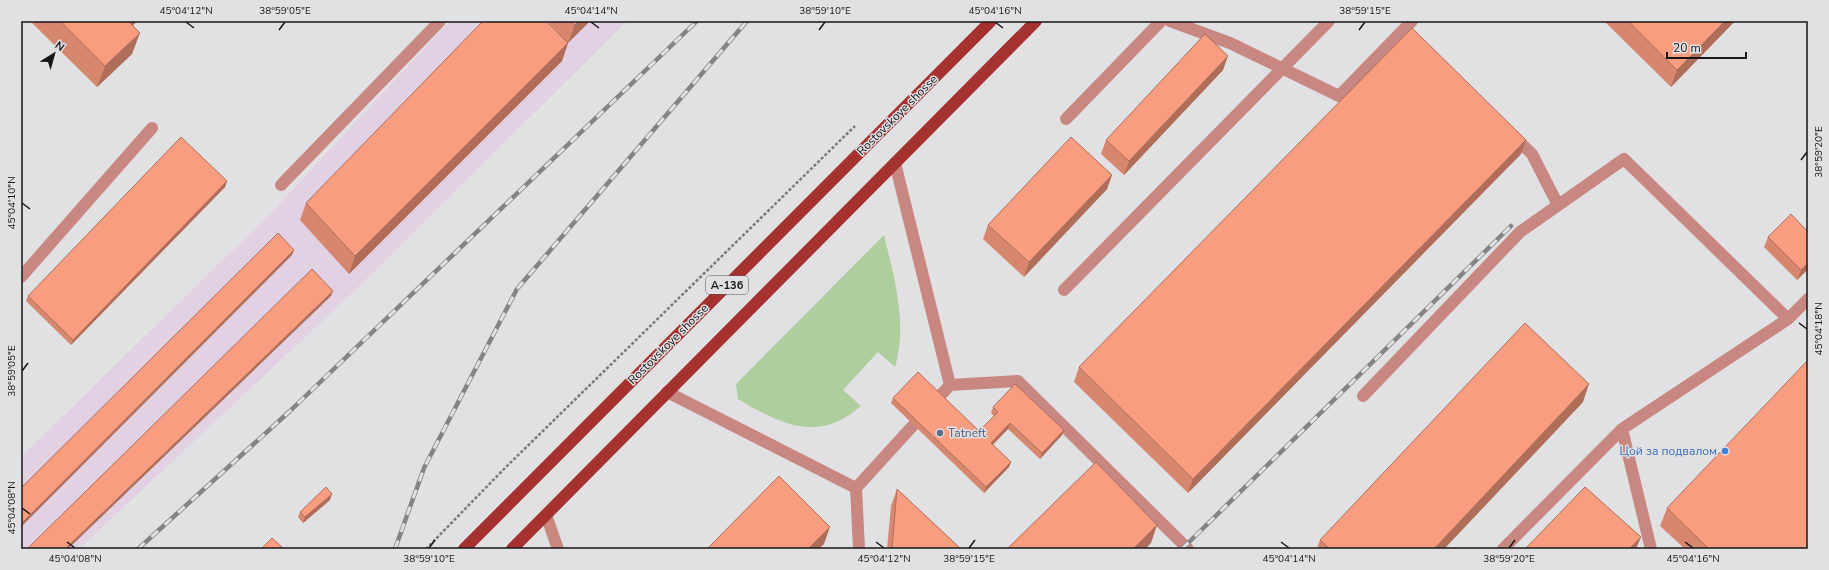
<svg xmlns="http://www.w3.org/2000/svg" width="1829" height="570" viewBox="0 0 1829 570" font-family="'Nunito Sans',sans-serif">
	<rect width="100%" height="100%" fill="#e1e1e4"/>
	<path fill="#e1d1e3" d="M450,21h177l-276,273 -272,255h-58v-92l250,-244z"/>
	<path fill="#aece9e" d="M884,235c10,42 24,89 11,132l-17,-15 -35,38 18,16c-43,38 -81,18 -123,-7l-2,-15z"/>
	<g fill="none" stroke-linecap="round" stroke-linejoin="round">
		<path stroke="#79797b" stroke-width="2.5" stroke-dasharray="3 2" stroke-linecap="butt" d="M426,549l79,-81 350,-342"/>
		<path stroke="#c88781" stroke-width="12" d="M1170,21l60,22 109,53 73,-75
			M1066,119l95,-98
			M1512,135l20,19 26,51
			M281,185l159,-164
			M21,277l131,-149
			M1064,290l265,-269
			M950,385l68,-4 170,168
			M667,392l189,96 94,-103 -55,-222
			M1363,396l157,-164 104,-73 164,160
			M1622,429l29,120
			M856,488l3,61
			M546,515l12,34
			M1503,549l119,-120 166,-110 20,-20"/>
		<path stroke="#a5322f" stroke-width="12" d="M464,549l527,-528
			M512,549l524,-528"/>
		<defs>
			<path id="rail" d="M138,549l152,-138 407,-390
				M395,549l29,-81 93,-179 230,-268
				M1182,549l329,-323"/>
		</defs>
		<use href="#rail" stroke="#848486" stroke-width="4.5"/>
		<use href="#rail" stroke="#e1e1e4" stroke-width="3" stroke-dasharray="9" stroke-linecap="butt"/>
	</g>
	<path fill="#d6876e" d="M30,21h107l-4,5 -1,28 -35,33z
		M547,21h43l-22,22z
		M1604,21h131l-64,66z
		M568,43l-6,18 -213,213 -49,-54 6,-17z
		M1223,70l-99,105 -23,-21 5,-14z
		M1521,154l-333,339 -114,-111 5,-15z
		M1112,175l-5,14 -83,88 -41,-38 5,-14z
		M227,181l-2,6 -154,158 -45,-44 2,-5z
		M1808,232v37l-11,11 -33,-33 4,-10z
		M893,398l86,33 15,-15 -3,-3 2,-6 71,23 -2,5 -22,24 -32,-30 -15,16 18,17 -2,5 -25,26 -93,-90z
		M1583,402l-139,147h-127l3,-9z
		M897,489l64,60h-74l4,-43z
		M330,500l-27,23 -5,-6 2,-5z
		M1667,508l141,41h-123l-25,-23z"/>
	<path fill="#ae6e5a" d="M134,21h3l-16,16 2,-5z
		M579,21h11l-22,22 7,-18z
		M1725,21h10l-64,66 6,-17z
		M140,33l-8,21 -35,33 8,-21z
		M568,43l-6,18 -213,213 6,-18z
		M1228,56l-5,14 -99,105 5,-14z
		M1526,140l-5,14 -333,339 5,-14z
		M1112,175l-5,14 -83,88 5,-15z
		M227,181l-2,6 -154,158 2,-5z
		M294,250l-2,5 -271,272v-3z
		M1808,263v6l-11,11 4,-10z
		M333,291l-2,5 -263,253h-3z
		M1589,384l-6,18 -139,147h-10z
		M1010,423l-2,6 -19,19 2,-5z
		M1064,430l-2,5 -22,24 2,-6z
		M1011,462l-2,5 -25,26 2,-6z
		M332,494l-2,6 -27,23 2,-6z
		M1157,525l-6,18 -6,6h-12z
		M830,527l-6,17 -5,5h-11z
		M1641,537l-5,12h-7z"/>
	<path fill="#f99d80" stroke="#ae6e5a" d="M60,21h68l12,12 -35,33z
		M128,21h6l-3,3z
		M483,21h63l22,22 -213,213 -49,-53z
		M570,21h9l-4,4z
		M1628,21h97l-48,49z
		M1412,28l114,112 -333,339 -114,-112z
		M1205,34l23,22 -99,105 -23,-21z
		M181,137l46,44 -154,159 -45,-44z
		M1071,137l41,38 -83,87 -41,-37z
		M1791,214l17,18v31l-7,7 -33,-33z
		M278,233l16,17 -273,274v-36z
		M312,269l21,22 -268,258h-38z
		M1525,323l64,61 -155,165h-104l-10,-9z
		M1808,360v189h-99l-42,-41z
		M918,372l61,59 19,-19 -5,-5 22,-23 49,46 -22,23 -32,-30 -19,20 20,19 -25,25 -93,-89z
		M1096,462l61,63 -24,24h-126z
		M779,476l51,51 -22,22h-101z
		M326,487l6,7 -27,23 -5,-5z
		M1585,487l56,50 -12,12h-104z
		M897,489l64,60h-69z
		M272,538l12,11h-23z"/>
	<path fill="none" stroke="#161617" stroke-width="1.5" d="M186,22l8,6M591,22l8,6M995,22l8,6M279,30l6,-8M819,30l6,-8M1359,30l6,-8M1801,160l6,-8M22,203l8,6M1799,323l8,6M22,371l6,-8M22,508l8,6M67,542l8,6M876,542l8,6M1281,542l8,6M1685,542l8,6M429,548l6,-8M969,548l6,-8M1509,548l6,-8"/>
	<circle fill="#5c6f8a" stroke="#e1e1e4" stroke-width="1.5" cx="940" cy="433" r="4"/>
	<circle fill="#3f7fe0" stroke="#e1e1e4" stroke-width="1.5" cx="1725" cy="451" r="4"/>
	<g text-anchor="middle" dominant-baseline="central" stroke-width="3" stroke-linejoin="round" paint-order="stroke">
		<rect fill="#e1e1e4" stroke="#535354" stroke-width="1" x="706" y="276" width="42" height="18" rx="3"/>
		<g font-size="11" font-weight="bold" fill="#161617">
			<text x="727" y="285">А-136</text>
		</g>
		<g font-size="12" fill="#161617" stroke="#e1e1e4">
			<text transform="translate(897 115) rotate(-45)">Rostovskoye shosse</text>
			<text transform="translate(668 344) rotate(-45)">Rostovskoye shosse</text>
		</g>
		<g font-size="12" fill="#4e5e75" stroke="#e1e1e4" text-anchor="start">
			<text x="948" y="433">Tatneft</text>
		</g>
		<g font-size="12" fill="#366cbe" stroke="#e1e1e4" text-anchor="end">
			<text x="1717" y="451">Цой за подвалом</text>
		</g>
	</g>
	<rect width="1829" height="570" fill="none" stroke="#e1e1e4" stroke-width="44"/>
	<g transform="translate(54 54) rotate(37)" stroke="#e1e1e4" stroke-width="3" paint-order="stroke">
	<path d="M0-3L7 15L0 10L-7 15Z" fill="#161617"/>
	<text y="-6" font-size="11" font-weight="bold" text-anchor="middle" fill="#161617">N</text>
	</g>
	<path d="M1667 52v6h79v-6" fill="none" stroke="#161617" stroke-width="2"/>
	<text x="1673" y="52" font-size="12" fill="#161617" stroke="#e1e1e4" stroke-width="3" paint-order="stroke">20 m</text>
	<rect x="22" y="22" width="1785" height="526" fill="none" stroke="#161617" stroke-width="1.5"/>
	<g font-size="10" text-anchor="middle" fill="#161617">
		<text x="186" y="14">45°04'12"N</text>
		<text x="285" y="14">38°59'05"E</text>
		<text x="591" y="14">45°04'14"N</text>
		<text x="825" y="14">38°59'10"E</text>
		<text x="995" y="14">45°04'16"N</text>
		<text x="1365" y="14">38°59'15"E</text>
		<text transform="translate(1818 152) rotate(-90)" y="4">38°59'20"E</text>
		<text transform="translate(11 203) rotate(-90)" y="4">45°04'10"N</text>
		<text transform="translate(1818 329) rotate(-90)" y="4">45°04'18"N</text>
		<text transform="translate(11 371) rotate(-90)" y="4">38°59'05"E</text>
		<text transform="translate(11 508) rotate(-90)" y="4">45°04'08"N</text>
		<text x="75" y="562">45°04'08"N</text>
		<text x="429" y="562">38°59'10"E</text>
		<text x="884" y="562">45°04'12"N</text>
		<text x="969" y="562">38°59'15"E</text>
		<text x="1289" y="562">45°04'14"N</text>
		<text x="1509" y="562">38°59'20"E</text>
		<text x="1693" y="562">45°04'16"N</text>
	</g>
</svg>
